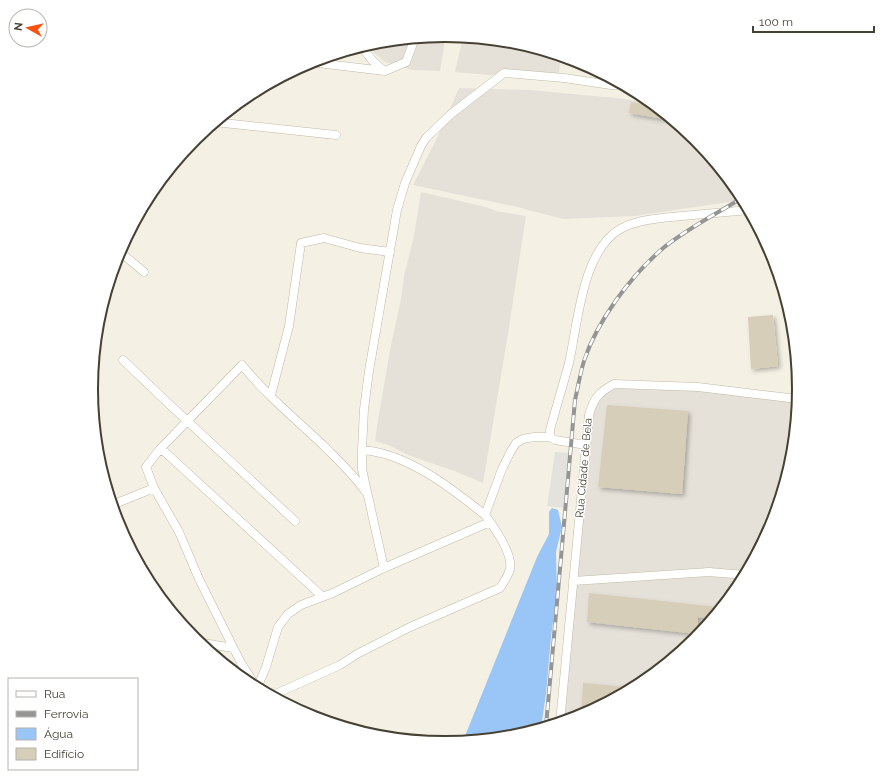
<svg xmlns="http://www.w3.org/2000/svg" width="889" height="778" viewBox="0 0 889 778" font-family="Raleway,sans-serif">
	<defs>
		<filter id="shadow"><feDropShadow dx="2.5" dy="2.5" stdDeviation="2" flood-color="#0004"/></filter>
	</defs>
	<rect width="100%" height="100%" fill="#f4f1e4"/>
	<path fill="#e5e1d9" d="M446,35l-6,36 -28,-1 -27,-8 -12,-10 -5,-8 8,-2z
		M463,37l51,5 47,14 -3,25 -103,-9z
		M459,88l71,2 87,8 34,5 44,36 44,54 4,7 -108,16 -72,3 -46,-12 -104,-22 25,-49z
		M421,192l65,15 10,4 30,5 -18,118 -25,149 -26,-11 -49,-17 -20,-10 -13,-4 2,-15 13,-76 11,-51 3,-23 10,-40z
		M614,384l184,15 -6,59 -21,67 -32,61 -44,53 -54,44 -61,33 -19,6 33,-321z"/>
	<path fill="#e4e2dd" d="M555,452l14,1 -6,55 -16,-2z"/>
	<path fill="#99c5f7" d="M552,508l6,2 4,17 -6,25 1,39 -6,46 -5,57 -5,34 -28,8 -50,5 74,-184 12,-23v-22z"/>
	<path fill="#d6ceb8" filter="url(#shadow)" d="M631,102l24,4 10,8 -1,5 -35,-6z
		M773,315l5,51 -27,3 -3,-52z
		M607,405l81,6 -6,83 -84,-7z
		M589,593l128,14 -1,7 -4,5 -14,-2 -1,17 -110,-12z
		M583,683l45,4v3l-47,25z"/>
	<g fill="none" stroke-linecap="round" stroke-linejoin="round">
		<defs>
			<path id="minor" d="M361,46l11,14 12,11
				M309,62l76,9 21,-9 9,-24
				M320,63l9,-7
				M214,122l122,13
				M128,233l1,-1
				M119,251l25,21
				M123,360l46,44 126,117
				M271,395l18,-69 12,-83 23,-5 36,10 30,4
				M550,437v-7c6,-22 13,-45 19,-67 9,-40 13,-114 53,-135 18,-9 40,-10 60,-12 22,-2 44,-4 67,-6
				M160,449l82,-84c25,31 56,56 84,83 14,14 28,27 39,43
				M362,450c45,3 89,38 123,65
				M112,505l42,-17
				M384,568l106,-46
				M573,581l136,-9 36,3
				M197,642l36,6
				M257,688l9,-21 12,-40 10,-13 13,-9 32,-12 51,-25 -22,-99v-19l2,-41 5,-38 28,-161 8,-27 16,-37 5,-8 25,-24 53,-41 60,5 47,7 13,1
				M257,688l-16,-25 -42,-84 -20,-47 -25,-44 -8,-21 14,-18 6,4 157,144
				M271,696l69,-31 17,-11 53,-27 90,-39c4,-6 8,-12 10,-19 3,-16 -16,-42 -25,-54l17,-46 9,-18 5,-8 7,-4 11,-2h16l5,3 31,5
				M560,722l29,-307c5,-17 9,-22 25,-31l84,3 100,12"/>
		</defs>
		<use href="#minor" stroke="#c0baa5" stroke-width="9"/>
		<use href="#minor" stroke="#fff" stroke-width="8"/>
		<defs>
			<path id="rail" d="M546,726l29,-326c3,-13 5,-26 9,-39 13,-40 46,-84 78,-112 23,-19 54,-35 80,-51"/>
		</defs>
		<use href="#rail" stroke="#959595" stroke-width="4"/>
		<use href="#rail" stroke="#fff" stroke-width="2.5" stroke-dasharray="8" stroke-linecap="butt"/>
	</g>
	<g text-anchor="middle" dominant-baseline="central" stroke-width="3" stroke-linejoin="round" paint-order="stroke">
		<g font-size="11" fill="#464133" stroke="#fff">
			<text transform="translate(584 468) rotate(-85)">Rua Cidade de Bela</text>
		</g>
	</g>
	<path d="M0 0H889V778H0ZM98 389a347 347 0 1 1 694 0a347 347 0 1 1-694 0Z" fill="#fff" fill-rule="evenodd"/>
	<path fill="none" stroke="#464133" stroke-width="2" d="M98 389a347 347 0 1 1 694 0a347 347 0 1 1-694 0Z"/>
	<rect x="8" y="678" width="130" height="92" fill="#ffffff" stroke="#b5b3ad"/>
	<rect x="16" y="691" width="20" height="6" fill="#ffffff" stroke="#b5b3ad"/>
	<text x="44" y="698" font-size="12" fill="#464133">Rua</text>
	<rect x="16" y="711" width="20" height="6" fill="#959595" stroke="#b5b3ad"/>
	<text x="44" y="718" font-size="12" fill="#464133">Ferrovia</text>
	<rect x="16" y="728" width="20" height="12" fill="#99c5f7" stroke="#b5b3ad"/>
	<text x="44" y="738" font-size="12" fill="#464133">Água</text>
	<rect x="16" y="748" width="20" height="12" fill="#d6ceb8" stroke="#b5b3ad"/>
	<text x="44" y="758" font-size="12" fill="#464133">Edifício</text>
	<g transform="translate(28 28) rotate(278)"><circle r="19" fill="#ffffff" stroke="#b5b3ad"/>
	<path d="M0-3L7 15L0 10L-7 15Z" fill="#ff520f"/>
	<text y="-6" font-size="11" font-weight="bold" text-anchor="middle" fill="#464133">N</text>
	</g>
	<path d="M753 26v6h121v-6" fill="none" stroke="#464133" stroke-width="2"/>
	<text x="759" y="26" font-size="12" fill="#464133" stroke="#ffffff" stroke-width="3" paint-order="stroke">100 m</text>
</svg>
